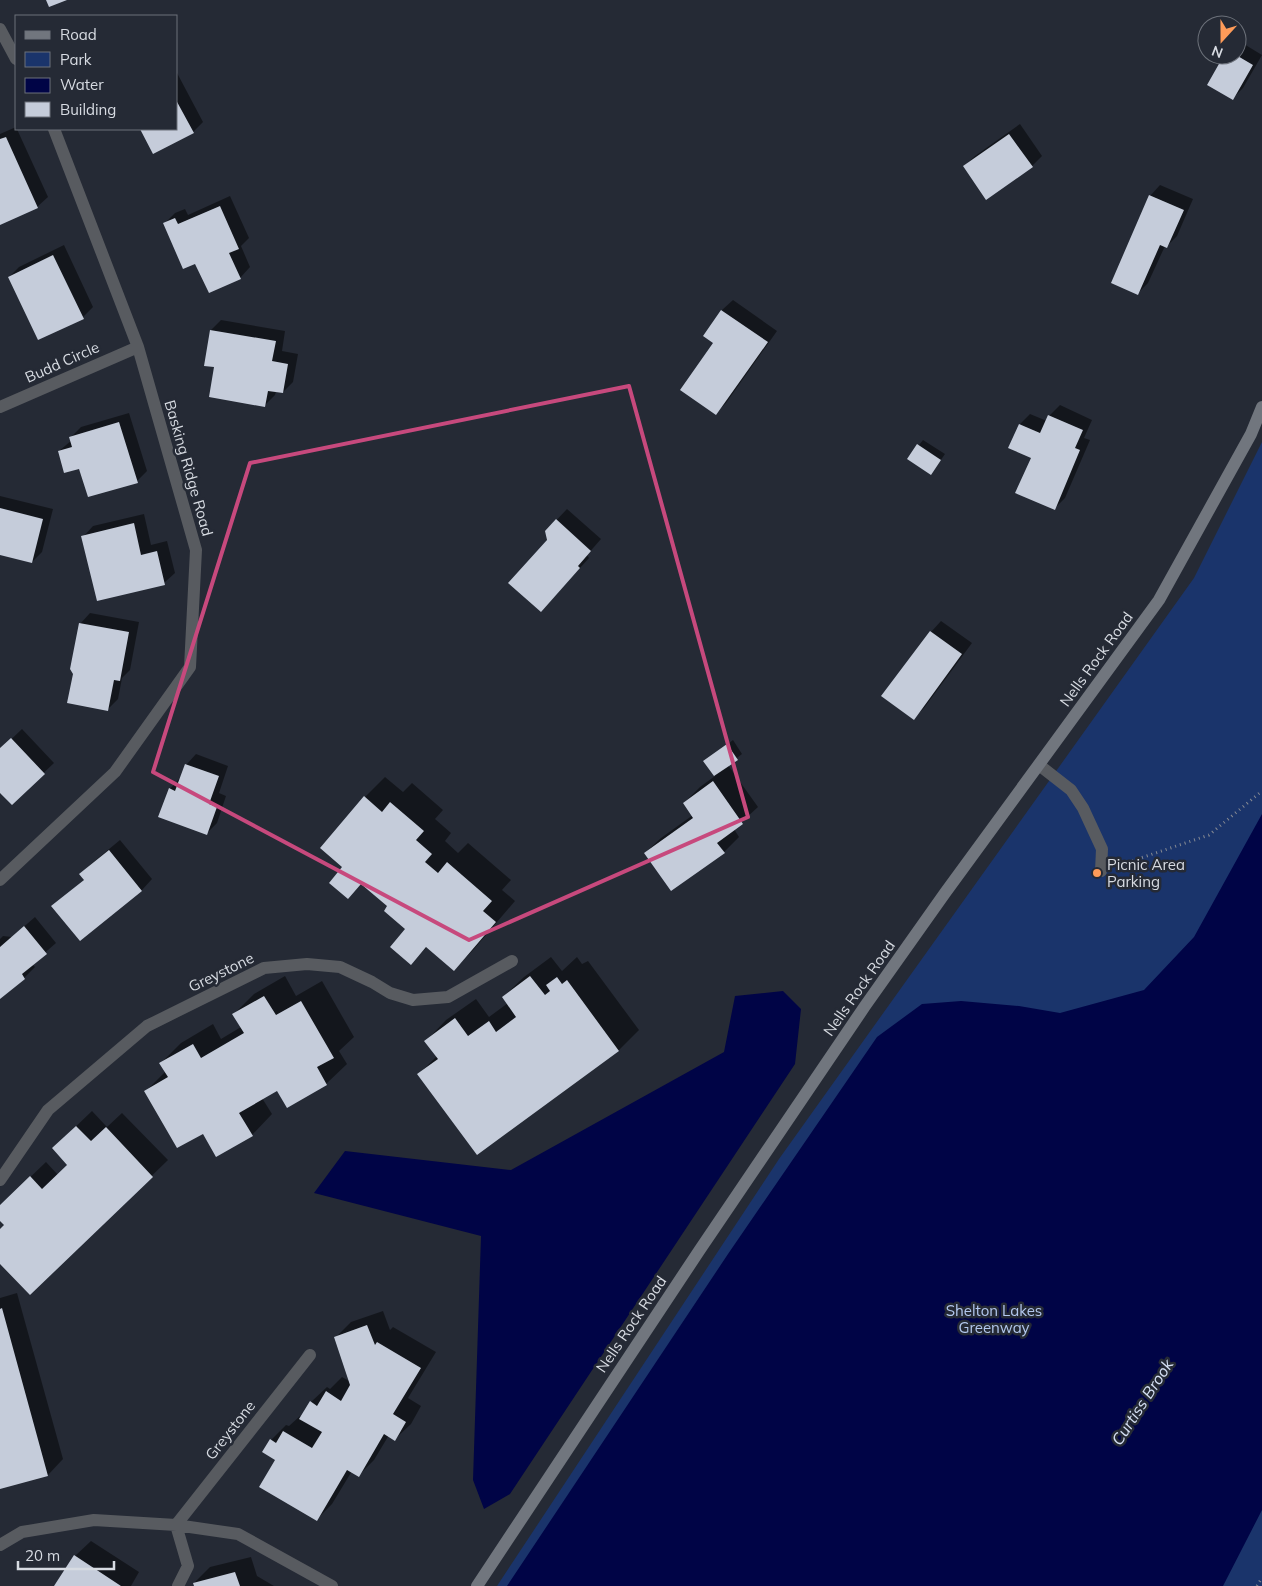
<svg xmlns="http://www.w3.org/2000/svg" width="1262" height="1586" viewBox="0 0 1262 1586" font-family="Mulish,sans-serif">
	<rect width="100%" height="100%" fill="#252a35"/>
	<path fill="#1a346b" d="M1262,442v1144h-765l282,-427 415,-581z"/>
	<path fill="#000446" d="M1262,814v696l-39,76h-716l221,-332 149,-217 45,-33 39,-3 58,5 41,7 84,-23 50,-53z
		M783,991l18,18 -6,55 -285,430 -26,15 -11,-29 8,-244 -167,-43 31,-42 166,19 213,-118 11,-56z"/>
	<path fill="#0007" d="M1239,41l23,14 -19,33 -10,10 -7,-43h11v-13z
		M176,71l27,51 -10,10 -39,21 -13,-24h35z
		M1020,124l22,32 -10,10h-68l11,-10z
		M16,127l32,70 -11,10 -37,17v-90z
		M1160,185l33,14 -16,37 -11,11 -1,-1 -17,37 -10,10 12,-97z
		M230,196l19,42 -8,8 9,21 -10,11 -44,-16 -32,-38 11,-11 10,-4 3,6z
		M64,245l29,62 -10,10 -74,-40 10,-10z
		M733,300l44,31 -51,72 -10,10 -1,-71 -10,-7 17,-25z
		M221,320l64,11 -3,20 16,3 -5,28 -10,10 -7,-1 -1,4 -11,11 -49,-40 -4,-36z
		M1060,405l32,15 -8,18 6,2 -25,58 -11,11 -34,-85 10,-10 17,7 2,-5z
		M129,413l18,58 -10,10 -57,-14 -21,-16 13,-11 -1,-3 10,-10z
		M923,440l22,14 -14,20 -23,-15z
		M0,496l53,13 -11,43 -10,10 -32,-8z
		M567,509l34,30 -14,16 2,3 -38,42 -5,-69z
		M144,514l7,31 16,-4 8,32 -11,10 -81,-46 10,-11z
		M90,613l49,9 -9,48 -8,8 -4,21 -11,11 -27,-86z
		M941,621l31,22 -48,65 -10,10 -31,-22 48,-64z
		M22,729l32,34 -42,40 -12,-12v-41z
		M733,740l9,14 -14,11 30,42 -24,22 5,8 -15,15 -79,1 16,-15 32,-23 -9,-12 16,-16 15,-11 -10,-15z
		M196,754l32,12 -9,27 7,3 -9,27 -10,10 -37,-44 10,-11 6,-13z
		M385,777l18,15 9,-9 31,27 -8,9 16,14 -6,8 13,12 10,-10 43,37 -9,10 13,11 -41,48 -20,21 -27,-23 -16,16 -4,-34 -18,-23 -27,-23 -14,14 -4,-30 21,-70z
		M120,840l32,39 -10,11 -62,50 -27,-33 32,-28 -4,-5 10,-10z
		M35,917l21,26 -24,21 3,3 -11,11 -24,19v-58l3,-3 9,1z
		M551,957l11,14 15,-14 5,7 6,-3 51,69 -20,20 -141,103 -59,-79 18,-18 -11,-15 20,-21 30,-21 13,18 19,-14 -5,-6 21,-20z
		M285,976l11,20 26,-15 32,56 -15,14 8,13 -21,20 -49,5 -15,9 10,16 -20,21 -49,-3 -57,-41 20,-20 -5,-8 20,-20 32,-19 8,15 20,-12 -7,-13 20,-20z
		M92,1111l15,16 15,-14 46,47 -138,134 -30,-31v-32l6,-6 -6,-5v-14l46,-44 12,13 11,-11v-31z
		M17,1293l46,166 -15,16 -48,13v-190z
		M383,1311l7,19 3,-3 43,25 -28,46 13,8 -10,18 -16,15 -6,-4 -15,25 -15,15 -7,-4 -20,33 -15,15 -40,-60 -6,-19 15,-15 3,1 11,-10 2,1 9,-15 16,-15 3,2 12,-12 9,5 -15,-45 15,-15z
		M91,1541l48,31 -8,14h-75l19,-30z
		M251,1557l6,19 17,10h-79l-1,-3 16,-16z"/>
	<path fill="#c5ccda" d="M46,0h21l-18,7z
		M1224,55h12l17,10 -20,35 -26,-15z
		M176,100l18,33 -41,21 -13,-25h36z
		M1009,134l24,33 -47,33 -23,-34z
		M6,137l32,71 -38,17v-86z
		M1149,195l35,15 -17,38 -7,-3 -22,50 -27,-12z
		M220,206l19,43 -10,4 12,26 -32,14 -14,-29 -12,5 -20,-46 12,-5 3,6z
		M53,255l31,64 -46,21 -30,-63z
		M721,310l47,32 -52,73 -36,-25 33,-47 -10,-7z
		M210,330l66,11 -4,20 16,3 -5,29 -15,-2 -3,16 -56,-10 5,-30 -10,-1z
		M1048,415l35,15 -8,18 5,2 -25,60 -40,-17 16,-35 -23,-10 11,-24 21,9z
		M119,422l19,61 -50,14 -9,-28 -15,4 -6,-22 14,-4 -3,-10z
		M917,444l24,16 -10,15 -24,-16z
		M0,508l43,11 -11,44 -32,-8z
		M556,519l35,32 -13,15 2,2 -39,44 -33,-29 39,-43 -2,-9z
		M134,523l7,32 16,-4 8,34 -68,16 -16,-65z
		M79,623l50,9 -9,49 -6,-1 -6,31 -41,-8 6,-29 -3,-5z
		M930,631l32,23 -48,66 -33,-24z
		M11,738l34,36 -33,31 -12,-12v-45z
		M727,744l11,16 -24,16 -11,-15z
		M185,764l34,12 -10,28 8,3 -10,28 -49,-18 11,-29 6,3z
		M713,781l30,43 -26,19 8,10 -54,38 -27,-38 49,-35 -10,-15z
		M364,796l18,16 8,-10 34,29 -8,9 16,14 -7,8 13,11 9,-11 45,39 -9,10 13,11 -42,49 -28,-24 -15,18 -21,-18 15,-18 -21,-18 3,-5 -26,-22 -13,15 -19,-16 13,-16 -22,-19z
		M109,850l33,41 -62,50 -29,-35 33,-26 -5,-6z
		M24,926l23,28 -25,20 3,5 -25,20v-52z
		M530,976l15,19 5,-4 -4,-6 11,-8 5,7 5,-4 52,71 -142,104 -60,-81 21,-15 -14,-18 31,-23 13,18 21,-15 7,11 20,-15 -14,-20z
		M264,996l12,19 25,-14 33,57 -17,9 10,18 -40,23 -10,-17 -38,22 14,23 -37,21 -13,-23 -26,14 -33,-57 24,-14 -9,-14 34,-19 8,14 43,-25 -12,-19z
		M76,1126l15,15 15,-14 47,50 -123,118 -30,-31v-35l4,-4 -4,-4v-16l30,-29 12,13 25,-24 -15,-17z
		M2,1308l46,168 -48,13v-180z
		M367,1325l8,20 2,-3 44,26 -28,46 13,8 -11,19 -11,-7 -25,43 -12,-7 -30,51 -58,-34 16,-27 -13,-8 8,-13 6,4 7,-12 29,17 10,-16 -23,-13 11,-18 7,5 9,-15 15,10 9,-16 -16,-48z
		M74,1555l47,31h-67z
		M235,1572l5,14h-46l-1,-3z"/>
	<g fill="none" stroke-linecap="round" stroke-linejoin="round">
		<path stroke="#868a93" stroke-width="3" stroke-dasharray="1 4" stroke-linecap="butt" d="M1123,864l86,-29 53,-44
			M1257,1586l5,-8"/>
		<path stroke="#585b60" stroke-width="12" d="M1039,765l32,25 12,18 19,41 -1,22"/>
		<path stroke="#585b60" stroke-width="12" d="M0,29l16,30
			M0,407l138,-60
			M0,880l115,-108 75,-105 6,-117 -58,-203 -84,-218
			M0,1180l48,-70 99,-84 117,-58 43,-4 33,3 32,15 18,11 23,7 35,-3 64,-36
			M0,1545l22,-13 72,-12 82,5 62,9 94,52
			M178,1586l10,-20 -12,-41 134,-170"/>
		<path stroke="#71767e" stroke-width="12" d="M477,1586l222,-335 166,-245 80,-113 214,-293 92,-166 11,-27"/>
	</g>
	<path fill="none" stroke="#c7497d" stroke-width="4" stroke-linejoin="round" d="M629,386l119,431 -279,123 -316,-168 97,-309z"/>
	<circle fill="#fe9b59" stroke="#252a35" stroke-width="2" cx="1097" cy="873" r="5"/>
	<g text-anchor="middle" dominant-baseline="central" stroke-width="5" stroke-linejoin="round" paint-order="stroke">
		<g font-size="15" fill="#d7dbe2" stroke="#252a35">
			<text transform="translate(62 362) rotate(-24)">Budd Circle</text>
			<text transform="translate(189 468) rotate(74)">Basking Ridge Road</text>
			<text transform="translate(1096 659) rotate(-54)">Nells Rock Road</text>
			<text transform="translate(221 972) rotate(-26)">Greystone</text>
			<text transform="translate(859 988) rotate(-55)">Nells Rock Road</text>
			<text transform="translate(631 1324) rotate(-56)">Nells Rock Road</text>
			<text transform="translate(230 1430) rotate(-52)">Greystone</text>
		</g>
		<g font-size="15" fill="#d7dbe2" stroke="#252a35" text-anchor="start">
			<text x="1107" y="864">Picnic Area<tspan x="1107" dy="17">Parking</tspan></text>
		</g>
		<g font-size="15" fill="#b2c7ed" stroke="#252a35">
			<text x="994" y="1310">Shelton Lakes<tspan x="994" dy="17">Greenway</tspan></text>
		</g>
		<g font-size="16" font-style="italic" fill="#d5e0f4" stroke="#252a35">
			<text transform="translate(1142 1402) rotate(-57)">Curtiss Brook</text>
		</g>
	</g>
	<rect x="15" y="15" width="162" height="115" fill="#252a35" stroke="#6c717a"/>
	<rect x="25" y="31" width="25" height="8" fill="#71767e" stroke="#6c717a"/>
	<text x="60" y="40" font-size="15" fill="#d7dbe2">Road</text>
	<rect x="25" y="52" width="25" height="15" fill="#1a346b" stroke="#6c717a"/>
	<text x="60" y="65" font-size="15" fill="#d7dbe2">Park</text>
	<rect x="25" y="78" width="25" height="15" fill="#000446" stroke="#6c717a"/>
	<text x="60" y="90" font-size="15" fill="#d7dbe2">Water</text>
	<rect x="25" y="102" width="25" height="15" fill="#c5ccda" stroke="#6c717a"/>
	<text x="60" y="115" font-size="15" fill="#d7dbe2">Building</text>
	<g transform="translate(1222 40) rotate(201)"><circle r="24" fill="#252a35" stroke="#6c717a"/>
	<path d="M0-4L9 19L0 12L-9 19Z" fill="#fe9b59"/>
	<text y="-8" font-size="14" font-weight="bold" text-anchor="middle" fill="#d7dbe2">N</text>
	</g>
	<path d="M18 1561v8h96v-8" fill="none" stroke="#d7dbe2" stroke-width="2.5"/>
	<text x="25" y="1561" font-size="15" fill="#d7dbe2" stroke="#252a35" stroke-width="4" paint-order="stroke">20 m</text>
</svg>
